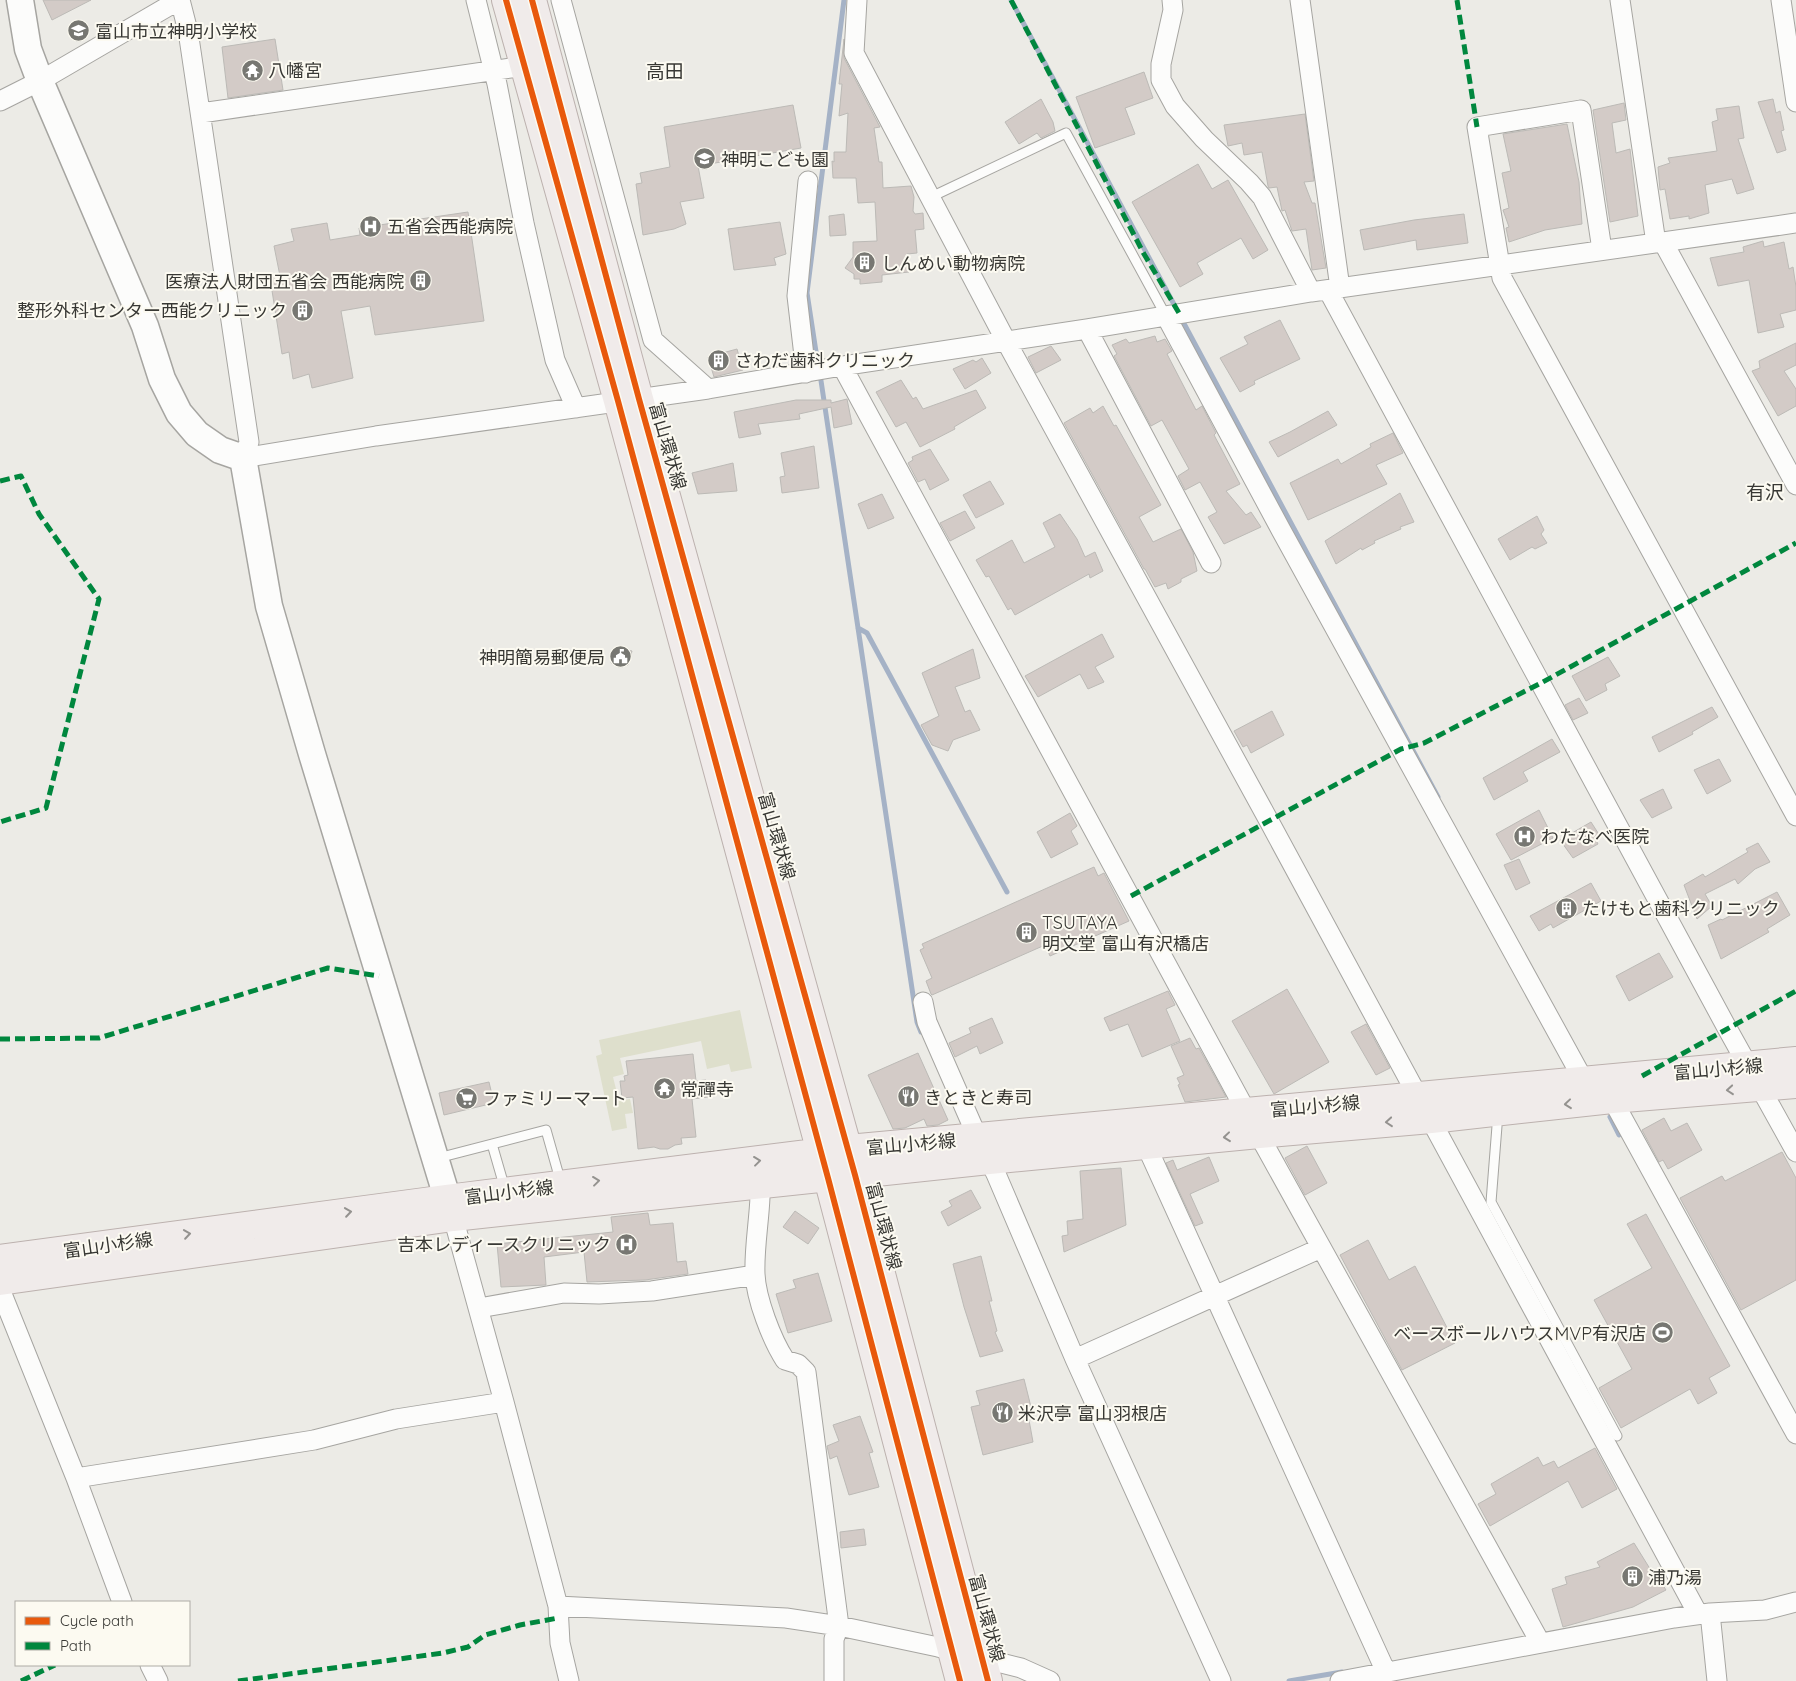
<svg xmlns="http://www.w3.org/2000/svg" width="1796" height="1681" viewBox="0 0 1796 1681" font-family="Quicksand,'Noto Sans JP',sans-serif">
	<rect width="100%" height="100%" fill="#ecebe6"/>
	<path fill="#dedfcc" d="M740,1010l12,58 -21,4 -2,-8 -22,5 -6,-28 -81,17 4,16 -11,3 6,24 11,-2 3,14 -8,1 2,14 -15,3 -16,-75 6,-2 -3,-14z"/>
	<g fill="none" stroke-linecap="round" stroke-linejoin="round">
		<path stroke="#a5b2c6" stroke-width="5" d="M1011,0l166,310
			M1181,318l257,479
			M818,365l-11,-72 37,-293
			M820,374l97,648 4,10
			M858,628l9,5 140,259
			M1610,1117l9,18
			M1289,1681l53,-9"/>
	</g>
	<path fill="#d3cbc7" stroke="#bcbab6" d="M43,0h48l-39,20z
		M275,39l8,51 -55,8 -6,-51z
		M844,39v19l36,69 -6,1 5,34h3l1,26 28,-2 3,11 -1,14 2,3 8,-1 1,16 -9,1 2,23 -10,1 2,18 -27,3v7l-22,2v-5h-6v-5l-9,-6 8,-11v-15l24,-1 -2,-39 -17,1 -2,-25h-23l-1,-17 2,1v-10h12l2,-39 -9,3 3,-32h-3z
		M1144,72l9,26 -28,10 10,26 -40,14 -19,-51z
		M1041,99l12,23 2,9 -14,7 -4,-5 -18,11 -14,-22z
		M1773,99l3,14 4,-2 4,19 -3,1 5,19 -9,3 -19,-51z
		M1624,103l2,17 -14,3 4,30 14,-4 8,67 -28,6 -17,-112z
		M793,105l8,43 -103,18 6,32 -24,4 6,22 -12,5 -31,6 -7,-51 6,-1 -2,-10 30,-6 -6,-40z
		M1739,106l5,32 -6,1 16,50 -17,5 -5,-15 -27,6 4,28 -20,6v-3l-19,3 -5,-30 -5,1 -2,-23 12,-4 -2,-5 49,-7 -5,-29 6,-2 -2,-11z
		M1305,114l9,67 -10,1 8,21h3l11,65 -14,2 -6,-41 -14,2 -7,-21 -3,1 -5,-24 -8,1 -1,-2 -6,-34 -18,3 -2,-12 -14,3 -4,-21z
		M1567,124l12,58 3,42 -37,6 -36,12 -3,-14 3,-1 -6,-17 6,-2 -7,-35 9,-2 -8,-37z
		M1198,164l14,25 16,-9 40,70 -15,9 -12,-21 -44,25 6,11 -23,13 -48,-85z
		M468,212l16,109 -109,14 -5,-29 -29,5 12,67 -41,10 -3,-14 -16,5 -4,-27 -7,2 -12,-76 10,-2 -6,-30 20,-5 -3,-12 36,-6 3,17 30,-5 -1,-7z
		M844,214l2,21 -16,1 -1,-20z
		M1464,214l4,29 -51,7 -1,-10 -52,10 -4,-20 54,-10z
		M780,222l6,32 -12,4 2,7 -42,5 -6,-41z
		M1763,241l1,6 20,-5 5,27 4,-2 3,20v23l-16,4 4,13 -26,6 -9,-53 -31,6 -8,-28 34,-6 -1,-5z
		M1280,320l20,39 -46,22 1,3 -15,8 -20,-34 28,-14 -4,-7z
		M1155,336l2,6 8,-3 7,12 -5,3 29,56 6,-4 14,27 -2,2 26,49 -14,7 20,24 5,-3 10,15 -37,17 -16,-27 9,-5 -17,-30 -15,8 -7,-14 11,-7 -27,-49 -11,6 -37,-70 3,-2 -5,-9 14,-6 3,4z
		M1796,343v22l-12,6 12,18v17l-18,10 -26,-45 8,-3 -1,-7z
		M1051,346l10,14 -25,13 -8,-16z
		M737,349l6,21 -29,7 -6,-20z
		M982,358l9,15 -26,16 -12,-20 20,-9 3,2z
		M901,380l12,19 3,-2 7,12 53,-19 10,18 -32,19 1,2 -35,18 -14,-25 -10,5 -20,-35z
		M847,399l5,25 -18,4 -3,-21 -32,7 1,5 -42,5 3,10 -22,4 -5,-26 62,-12h35v3z
		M1103,406l11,20 2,-1 45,80 -22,12 14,25 28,-13 12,23 4,19 -16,8v3l-13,7 -2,-6 -11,4 -10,-18h-1l-80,-146 26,-15 3,5z
		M1328,411l9,14 -59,32 -9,-15 21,-10z
		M1393,433l10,20 -27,12 11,19 -79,36 -18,-37 48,-24 3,5 30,-17 -1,-3z
		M814,446l5,42 -37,5 -2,-16 5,-1 -4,-23z
		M930,449l19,31 -19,10 -5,-11 -7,3 -10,-19 5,-3 -1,-3z
		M733,463l4,28 -39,3 -6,-21z
		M990,481l14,23 -28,14 -13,-23z
		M1400,493l14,29 -14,5 1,2 -27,12 1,2 -13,7 -1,-2 -25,16 -11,-23z
		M882,494l12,24 -26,11 -10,-25z
		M965,511l10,17 -25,13 -10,-18z
		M1060,514l17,25 8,18 10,-5 8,19 -13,7 -1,-4 -74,41 -4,-7 -3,2 -19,-34 -3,1 -10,-17 36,-20 12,23 31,-16 -12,-24z
		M1537,516l7,14 -3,4 6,9 -12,6 -3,-2 -22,13 -12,-21z
		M1102,634l12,23 -19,10 9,15 -16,7 -8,-15 -42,23 -13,-21z
		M616,647l16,4 -4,14 -17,-2z
		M973,649l7,29 -25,9 10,25 5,-2 10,20 -27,10 -5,11 -16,-6 -11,-20 18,-9 -17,-43z
		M1608,657l12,19 -15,8 2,6 -21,11 -14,-25z
		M1579,698l9,15 -15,7 -8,-15z
		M1712,707l6,10 -26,15 1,2 -34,18 -7,-15z
		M1272,711l12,24 -33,18 -4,-8 -4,2 -9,-16z
		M1552,739l8,13 -37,20 5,9 -34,19 -11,-22z
		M1719,759l12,22 -24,13 -13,-24z
		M1663,789l9,19 -20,10 -12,-18z
		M1539,810l14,28 -42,22 -15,-26z
		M1070,813l7,13 -6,5 7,13 -27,14 -14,-26z
		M1591,822l9,14 -5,2 3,6 -25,14 -13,-18z
		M1758,843l12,19 -15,7 -17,15 -3,-5 -30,15 7,12 -15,13 -13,-34 19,-11 2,3 43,-25 -2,-3z
		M1519,859l11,24 -14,7 -12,-25z
		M1094,867l4,9 6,-3 25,48 -79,35 -5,-11 -113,50 -1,-1 -5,-13 6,-3 -12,-28 4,-2 -2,-4z
		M1591,883l10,18 -48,27 -2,-4 -12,7 -9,-15z
		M1777,892l13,23 -23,14 2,3 -48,27 -13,-34 13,-6 1,1z
		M1659,953l14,24 -44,24 -13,-25z
		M1287,989l42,73 -55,32 -42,-73z
		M1168,991l7,14 -9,4 14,32 -38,16 -14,-33 -18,7 -6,-13z
		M992,1018l11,25 -23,11 -3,-8 -22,11 -6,-14 22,-10 -2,-5z
		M1366,1024l24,44 -14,7 -25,-43z
		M1190,1038l6,11 3,-1 27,49 -41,5 -7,-17 2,-1 -3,-6 7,-3 -13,-29z
		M918,1053l30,67 -10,5 -11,1 -3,-7 -19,9 -12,1 -25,-54z
		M693,1054l3,27 10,-1 2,17 -16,2 4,38 -15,1 1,6 -7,1 -7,4h-8l-6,-2 -16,2 -5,-52 -11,1 -2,-17h5l-1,-5 4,-1 -2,-14z
		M489,1082l5,21 -50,12 -5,-22z
		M1664,1118l7,13 16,-8 15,27 -34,19 -5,-9 -4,2 -17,-32z
		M1307,1146l20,37 -22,12 -20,-37z
		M1782,1152l14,26v102l-55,30 -61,-112 42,-22 3,5z
		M1209,1157l10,24 -29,13 13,29 -8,3 -29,-63 7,-3 4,10z
		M1121,1168l5,57 -62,27 -2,-16 6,-1 -1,-14 16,-2 -3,-48z
		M971,1190l10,18 -33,18 -7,-14 11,-6 -3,-5z
		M795,1211l24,17 -11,16 -25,-17z
		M648,1213l2,12 23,-2 4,39 9,-1 2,13 -43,6 -58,2 -3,-30 -40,5 2,28 -45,2 -4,-43 116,-12 -2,-15z
		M1646,1214l84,152 -21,12 8,15 -19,11 -8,-15 -69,39 -22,-40 33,-19 -38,-69 58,-32 -25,-44z
		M1368,1240l21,40 26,-14 40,77 -53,27 -62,-115z
		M981,1256l11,45h-3l8,30 -2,1 8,19 -23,6 -16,-50 -11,-43z
		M818,1273l14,48 -44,12 -12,-39 20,-6 -3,-8z
		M1024,1379l10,40 -5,1 4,22 -50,13 -12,-48 9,-2 -4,-14z
		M860,1416l13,36 -4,1 10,34 -30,8 -12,-39 -7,3 -3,-13 12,-5 -6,-16z
		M1595,1448l22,41 -35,19 -14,-27 -78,45 -12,-22 18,-10 -5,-10 47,-27 5,9 11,-5 4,7z
		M864,1529l2,16 -25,3 -1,-16z
		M1634,1543l18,29 2,-1 12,19 -33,17 -70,20 -11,-38 15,-5 -2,-7 35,-10 -3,-5z"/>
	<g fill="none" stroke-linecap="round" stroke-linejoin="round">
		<defs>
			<path id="lane" d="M931,197l135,-64 100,183
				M1497,1126l-6,76 126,234
				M492,1144l13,45
				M438,1158l108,-28 15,53"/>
			<path id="street" d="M180,0l8,31 61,411 -6,16
				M476,0l21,84 27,139 31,137 21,48
				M561,0l92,340 55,49
				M857,0l-3,53 152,288 263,480 429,793
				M1172,0l1,10 -12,54v16l14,26 29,33 45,43 13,15 49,95
				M1300,0l40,288
				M1620,0l36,243
				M1781,0l15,102
				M0,101l40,-20 139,-81
				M201,113l324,-47
				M1663,242l133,243
				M1602,250l-21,-140 -104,17 25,151 294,538
				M1328,290l399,738 69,124
				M1166,316l115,214 303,551
				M1087,329l124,234
				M842,366l423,780 275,496
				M806,373l-9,-77 11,-115
				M243,458l133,-22 332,-47 134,-23 245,-37 224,-37 485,-69
				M923,1002l4,20 46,105 23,47 79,185 146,322
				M1612,1099l184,335
				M1146,1145l240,527
				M759,1185l1,12c-1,25 -6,52 -5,77 1,25 17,66 30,86l13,4 8,8 33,254 -5,13v42
				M453,1217l51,185 54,204 2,37 9,38
				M0,1289l76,189 46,124
				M479,1308l85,-15 35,1 53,-3 103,-16
				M1075,1359l246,-111
				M76,1478l238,-38 82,-21 108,-17
				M558,1606l228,12 53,8 99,21 83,21 29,13
				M1710,1613l7,68
				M150,1665l8,16
				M1340,1681l334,-63 36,-5 55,-3 31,-8"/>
			<path id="secondary" d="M20,0l8,49 12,32 105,245 17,53 17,34 18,21 23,16 23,8 26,148 43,148 141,463"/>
			<path id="primary" d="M506,0l112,401 210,777 132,503
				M532,0l107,399 216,776 133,506
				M0,1259l447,-60 401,-50 948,-88
				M0,1281l453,-64 536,-57 270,-26 172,-15 181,-20 184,-15"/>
		</defs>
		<use href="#lane" stroke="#a6a5a1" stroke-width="11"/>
		<use href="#street" stroke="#a6a5a1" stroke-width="21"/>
		<use href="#secondary" stroke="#a6a5a1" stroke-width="29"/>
		<use href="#primary" stroke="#bcb1ae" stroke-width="30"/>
		<use href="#lane" stroke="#fcfcfb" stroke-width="9"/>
		<use href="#street" stroke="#fcfcfb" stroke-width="19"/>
		<use href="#secondary" stroke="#fcfcfb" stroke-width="26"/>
		<use href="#primary" stroke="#f0ebea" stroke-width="28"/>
		<path stroke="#00873e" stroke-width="5" stroke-dasharray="10 5" stroke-linecap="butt" d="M1011,0l133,254 35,59
			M1457,0l20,127
			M0,481l21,-5 18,38 60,85 -53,209 -46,14
			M1131,896l270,-147 23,-6 117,-60 255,-140
			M0,1039l99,-1 229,-70 51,8
			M1642,1076l154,-85
			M21,1681l34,-16
			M238,1681l205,-28 25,-6 17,-12 35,-10 38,-7"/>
		<defs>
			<path id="cycleway" d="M506,0l112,401 210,777 132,503
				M532,0l107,399 216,776 133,506"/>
		</defs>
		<use href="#cycleway" stroke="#fcfaf1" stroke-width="9"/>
		<use href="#cycleway" stroke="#e8590c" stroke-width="6"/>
	</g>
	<defs><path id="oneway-chevron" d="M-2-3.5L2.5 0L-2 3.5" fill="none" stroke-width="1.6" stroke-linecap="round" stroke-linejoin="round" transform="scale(1.25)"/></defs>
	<g stroke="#94928f">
		<use href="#oneway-chevron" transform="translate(1730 1090) rotate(175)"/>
		<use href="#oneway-chevron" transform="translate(1568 1104) rotate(174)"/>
		<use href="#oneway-chevron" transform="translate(1389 1122) rotate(175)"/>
		<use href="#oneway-chevron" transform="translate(1227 1137) rotate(174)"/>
		<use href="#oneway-chevron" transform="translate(757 1161) rotate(-7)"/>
		<use href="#oneway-chevron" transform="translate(596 1181) rotate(-7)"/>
		<use href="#oneway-chevron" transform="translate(348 1212) rotate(-8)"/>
		<use href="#oneway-chevron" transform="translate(187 1234) rotate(-8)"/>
	</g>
	<defs>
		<symbol id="school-disc" viewBox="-11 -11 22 22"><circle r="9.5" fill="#777772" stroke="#fcfaf1"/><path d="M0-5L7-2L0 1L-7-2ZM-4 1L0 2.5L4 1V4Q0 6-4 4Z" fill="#fff"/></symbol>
		<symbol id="temple-disc" viewBox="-11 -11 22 22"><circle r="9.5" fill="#777772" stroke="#fcfaf1"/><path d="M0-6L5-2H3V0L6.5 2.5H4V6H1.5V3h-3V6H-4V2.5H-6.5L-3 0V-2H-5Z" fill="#fff"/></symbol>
		<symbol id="hospital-disc" viewBox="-11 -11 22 22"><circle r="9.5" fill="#777772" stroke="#fcfaf1"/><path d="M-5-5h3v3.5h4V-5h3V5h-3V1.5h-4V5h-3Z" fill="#fff"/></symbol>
		<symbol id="building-disc" viewBox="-11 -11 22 22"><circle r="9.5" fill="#777772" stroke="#fcfaf1"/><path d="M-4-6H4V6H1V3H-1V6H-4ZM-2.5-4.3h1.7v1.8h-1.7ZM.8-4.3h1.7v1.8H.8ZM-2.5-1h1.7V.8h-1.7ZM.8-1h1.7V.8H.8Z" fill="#fff"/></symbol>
		<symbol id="civic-disc" viewBox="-11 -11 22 22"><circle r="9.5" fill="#777772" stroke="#fcfaf1"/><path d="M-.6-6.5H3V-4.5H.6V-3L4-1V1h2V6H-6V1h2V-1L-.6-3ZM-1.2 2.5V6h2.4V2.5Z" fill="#fff"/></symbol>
		<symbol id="restaurant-disc" viewBox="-11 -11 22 22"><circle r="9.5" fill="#777772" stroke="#fcfaf1"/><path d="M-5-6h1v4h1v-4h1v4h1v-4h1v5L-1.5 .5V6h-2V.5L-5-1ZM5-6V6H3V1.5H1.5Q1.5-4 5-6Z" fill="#fff"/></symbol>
		<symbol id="supermarket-disc" viewBox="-11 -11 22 22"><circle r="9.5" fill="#777772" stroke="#fcfaf1"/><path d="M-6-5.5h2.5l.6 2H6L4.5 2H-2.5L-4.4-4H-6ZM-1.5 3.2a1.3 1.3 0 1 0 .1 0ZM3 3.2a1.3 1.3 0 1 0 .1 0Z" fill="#fff"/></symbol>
		<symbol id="stadium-disc" viewBox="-11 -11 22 22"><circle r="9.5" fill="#777772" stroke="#fcfaf1"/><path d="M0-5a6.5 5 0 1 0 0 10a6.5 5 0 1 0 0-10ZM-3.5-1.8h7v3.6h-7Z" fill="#fff"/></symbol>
	</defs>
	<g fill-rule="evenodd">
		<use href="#school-disc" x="66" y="18" width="25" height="25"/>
		<use href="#temple-disc" x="240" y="58" width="25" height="25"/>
		<use href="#school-disc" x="692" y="146" width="25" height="25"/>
		<use href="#hospital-disc" x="358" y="214" width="25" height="25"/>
		<use href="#building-disc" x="852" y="250" width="25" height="25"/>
		<use href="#building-disc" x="408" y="268" width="25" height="25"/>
		<use href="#building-disc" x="290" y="298" width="25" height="25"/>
		<use href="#building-disc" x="706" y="348" width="25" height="25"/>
		<use href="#civic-disc" x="608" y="644" width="25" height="25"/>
		<use href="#hospital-disc" x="1512" y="824" width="25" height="25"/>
		<use href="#building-disc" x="1554" y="896" width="25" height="25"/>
		<use href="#building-disc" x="1014" y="920" width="25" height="25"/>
		<use href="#temple-disc" x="652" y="1076" width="25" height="25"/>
		<use href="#restaurant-disc" x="896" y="1084" width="25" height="25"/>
		<use href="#supermarket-disc" x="454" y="1086" width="25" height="25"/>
		<use href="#hospital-disc" x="614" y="1232" width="25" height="25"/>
		<use href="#stadium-disc" x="1650" y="1320" width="25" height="25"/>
		<use href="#restaurant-disc" x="990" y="1400" width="25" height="25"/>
		<use href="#building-disc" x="1620" y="1564" width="25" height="25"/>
	</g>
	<g text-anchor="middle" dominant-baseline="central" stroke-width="4" stroke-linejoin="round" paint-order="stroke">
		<g font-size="18" fill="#383834" stroke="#fcfaf1" text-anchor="start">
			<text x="95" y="31">富山市立神明小学校</text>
			<text x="268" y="70">八幡宮</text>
			<text x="721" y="159">神明こども園</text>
			<text x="387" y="226">五省会西能病院</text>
			<text x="881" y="263">しんめい動物病院</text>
			<text x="404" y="281" text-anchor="end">医療法人財団五省会 西能病院</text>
			<text x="287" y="310" text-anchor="end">整形外科センター西能クリニック</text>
			<text x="735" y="360">さわだ歯科クリニック</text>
			<text x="605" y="657" text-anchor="end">神明簡易郵便局</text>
			<text x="1541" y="836">わたなべ医院</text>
			<text x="1582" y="908">たけもと歯科クリニック</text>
			<text x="1042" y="922">TSUTAYA<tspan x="1042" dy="21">明文堂 富山有沢橋店</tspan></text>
			<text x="680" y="1089">常禪寺</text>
			<text x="924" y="1097">きときと寿司</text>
			<text x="483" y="1098">ファミリーマート</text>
			<text x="611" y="1244" text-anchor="end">吉本レディースクリニック</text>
			<text x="1646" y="1333" text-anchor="end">ベースボールハウスMVP有沢店</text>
			<text x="1018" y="1413">米沢亭 富山羽根店</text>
			<text x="1648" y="1577">浦乃湯</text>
		</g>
		<g font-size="18" fill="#383834" stroke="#fcfaf1">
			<text transform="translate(668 446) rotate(74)">富山環状線</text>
			<text transform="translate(777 836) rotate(74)">富山環状線</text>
			<text transform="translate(1718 1069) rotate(-5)">富山小杉線</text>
			<text transform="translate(1315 1106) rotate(-5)">富山小杉線</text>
			<text transform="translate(911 1144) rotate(-5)">富山小杉線</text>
			<text transform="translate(509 1192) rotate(-7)">富山小杉線</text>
			<text transform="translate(884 1226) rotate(75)">富山環状線</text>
			<text transform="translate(108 1245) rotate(-8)">富山小杉線</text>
			<text transform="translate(987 1618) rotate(75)">富山環状線</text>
		</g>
		<g font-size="19" fill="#383834" stroke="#fcfaf1">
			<text x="665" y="71">高田</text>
			<text x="1765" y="492">有沢</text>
		</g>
	</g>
	<rect x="15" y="1601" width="175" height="65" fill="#fcfaf1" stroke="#aeaca5"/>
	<rect x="25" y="1617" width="25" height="8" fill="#e8590c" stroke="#aeaca5"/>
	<text x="60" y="1626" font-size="15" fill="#383834">Cycle path</text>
	<rect x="25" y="1642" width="25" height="8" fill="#00873e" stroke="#aeaca5"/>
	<text x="60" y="1651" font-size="15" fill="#383834">Path</text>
</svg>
